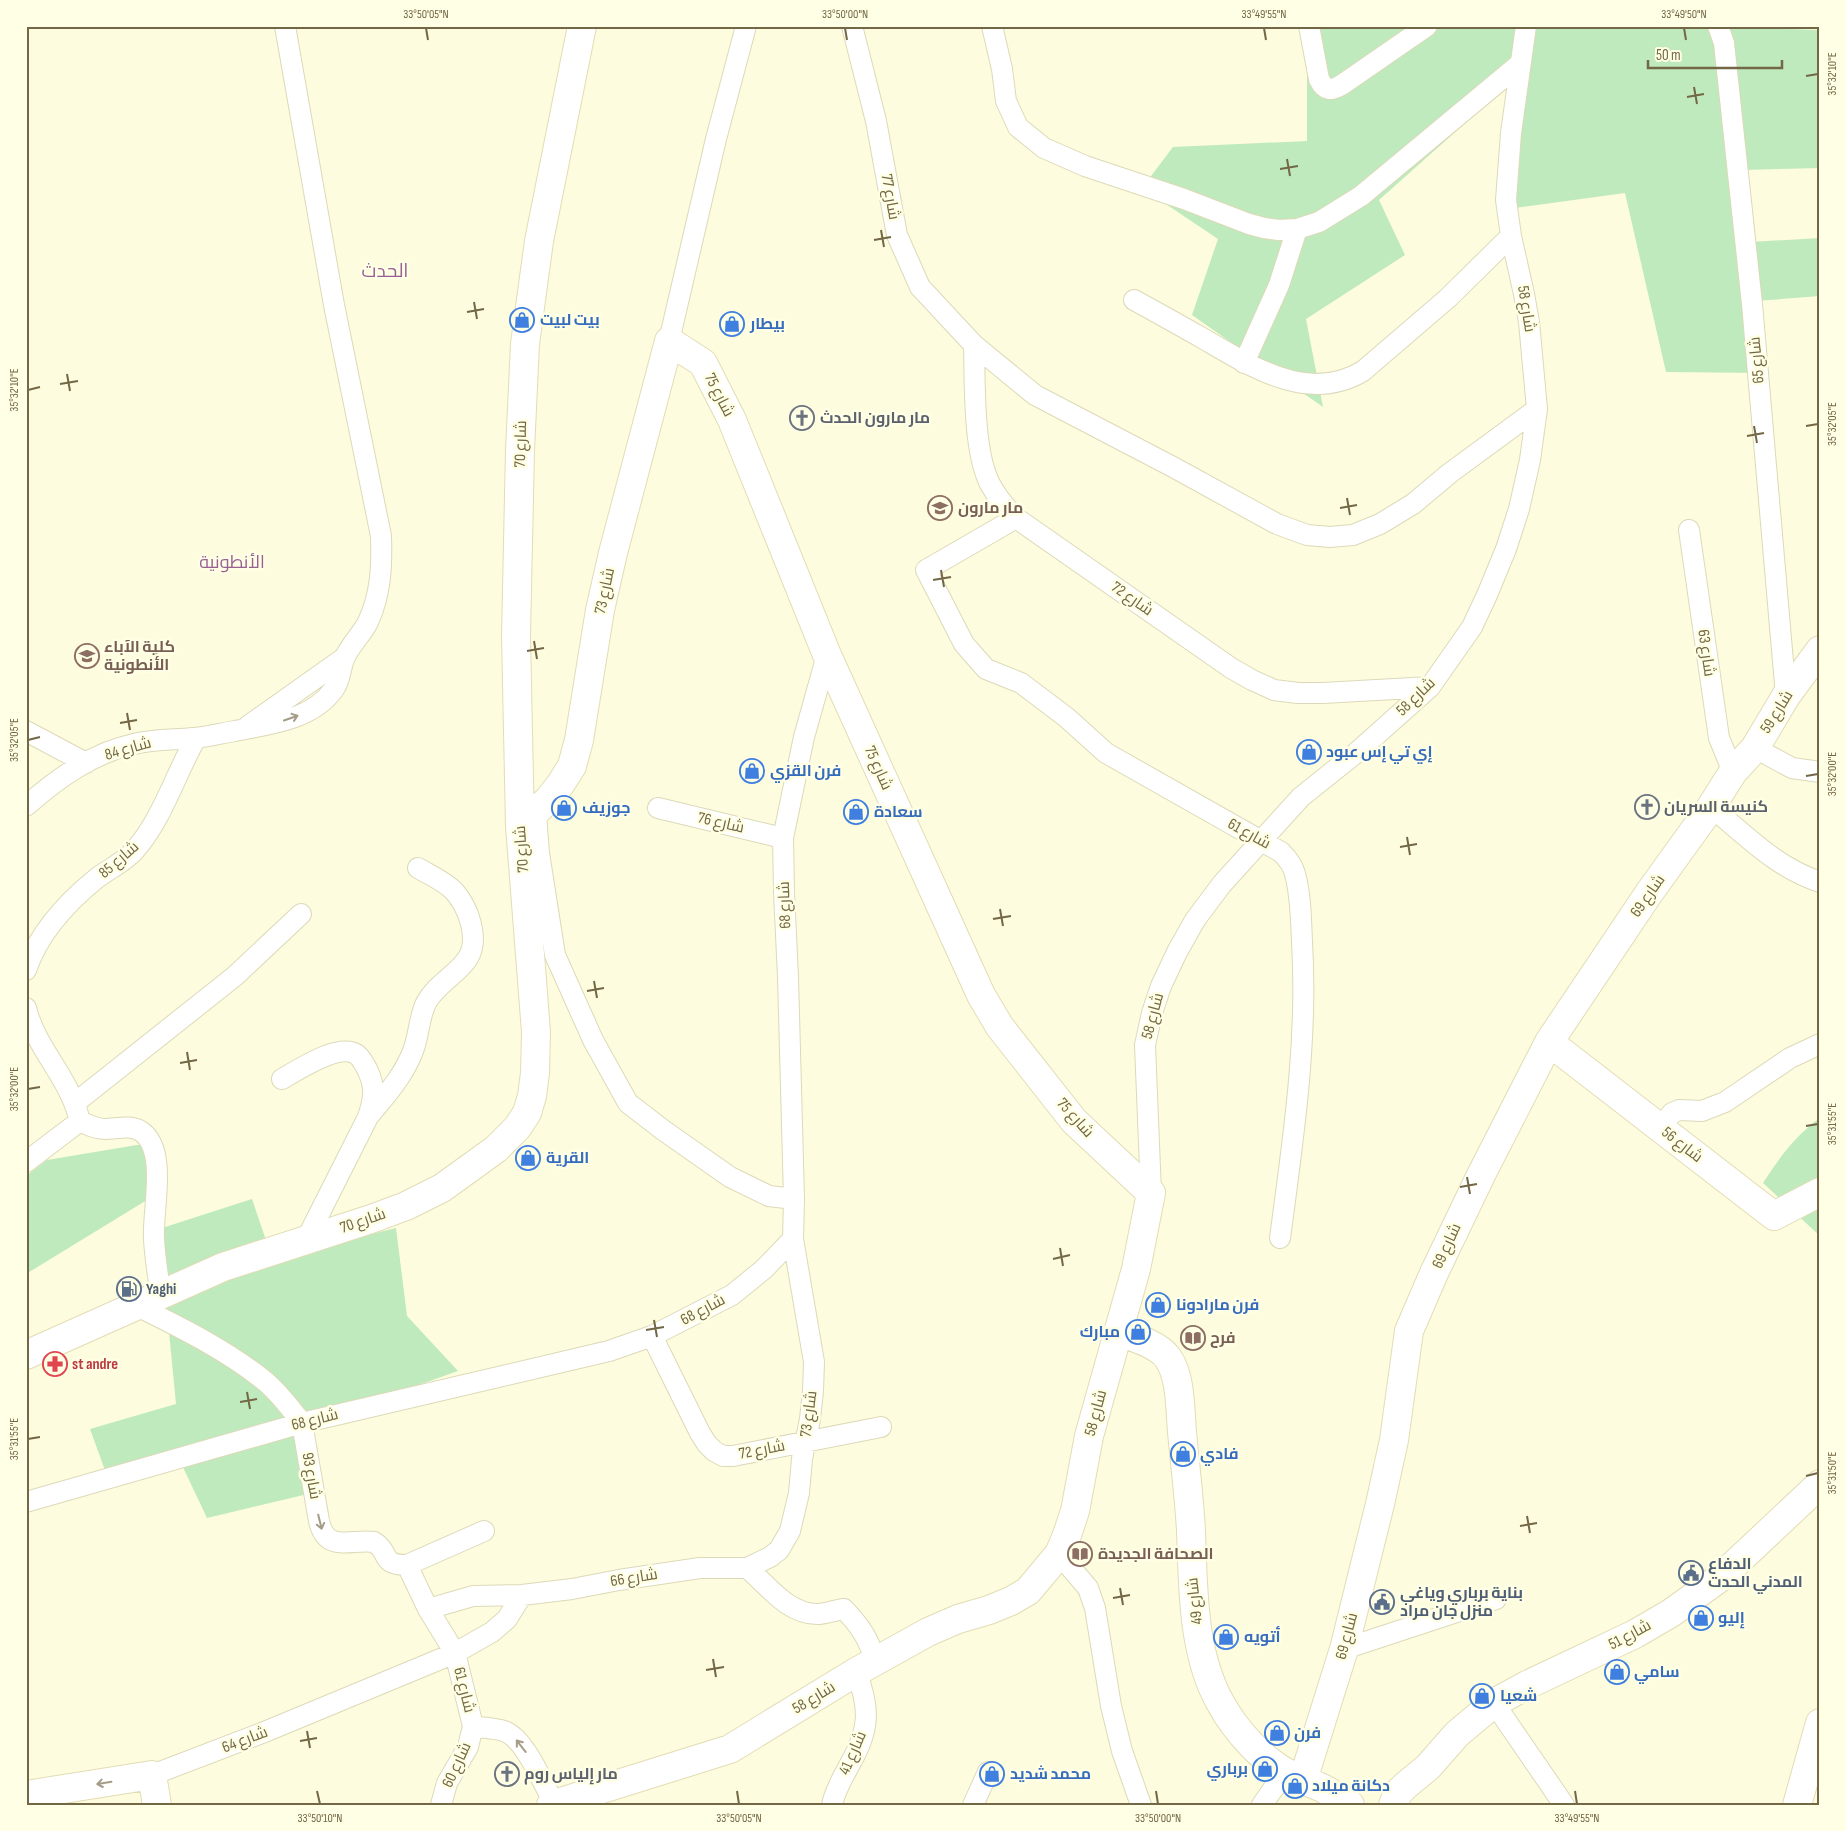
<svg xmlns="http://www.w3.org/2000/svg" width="1846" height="1831" viewBox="0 0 1846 1831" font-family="'Sofia Sans Condensed',Cairo,sans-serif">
	<rect width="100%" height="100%" fill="#fdfcde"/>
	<path fill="#beeabd" d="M1307,26h373l140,4v138l-77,2 7,72 70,-4v58l-64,5 7,72 -97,-1 -41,-179 -111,15 -6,-123 -129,115 26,55 -99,64 17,88 -131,-92 26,-76 -76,-51 31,-41 134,-6z
		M1820,1118v118l-57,-53c16,-25 33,-48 57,-65z
		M143,1144l17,48 -134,82v-98l21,-16z
		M252,1199l20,59 124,-30 11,88 51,55 -162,57 16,65 -105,25 -26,-55 -75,10 -16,-44 86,-25 -17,-175z"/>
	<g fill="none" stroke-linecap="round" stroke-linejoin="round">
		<defs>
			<path id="street" d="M852,26l24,95 21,114 23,52 54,58 61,50 138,72 104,57 30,11 23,2 23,-2 27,-11 33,-20 37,-31 87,-64
				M992,26l10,43 4,32 12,26 26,21 41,18 99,33 65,25 15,4 15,2 18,-1 22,-7 42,-26 160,-133
				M1309,26l10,53c6,13 13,12 24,5l84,-58
				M1718,26l6,17 28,261 34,392
				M1134,300c24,13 47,26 70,39 48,28 105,65 159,32l85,-73 63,-62
				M669,341l47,-202 30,-113
				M974,345c1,38 -1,106 16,139 7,13 16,24 26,34l215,150 21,12 22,10 24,3h25l107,-6
				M1244,363l35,-78 18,-56
				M1016,518l-90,52 38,74 22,25 35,14 45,34 40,36 175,99c6,6 12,13 14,22 6,22 6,46 7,68 6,99 -9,198 -22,296
				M1689,530l30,208 14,34
				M248,726l96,-68
				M26,731l60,32
				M1755,748l37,20 28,4
				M26,806c31,-27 66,-53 108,-62 20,-5 40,-4 60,-6 14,-1 28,-5 41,-7 35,-7 77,-11 99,-42 7,-9 6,-22 11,-32 6,-13 17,-23 23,-35 13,-28 14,-56 13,-86l-47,-231 -49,-279
				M1711,807c36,29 64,60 109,75
				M658,808l125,30
				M536,814l3,39 16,102 38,85 35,63 35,27 67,47 39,19 25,3
				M26,970c13,-38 40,-67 71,-92 12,-9 27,-16 37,-27 27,-29 42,-78 62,-113
				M26,1008c10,40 40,66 52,106
				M282,1079c16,-9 56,-36 74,-25 5,3 8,10 11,15 9,18 7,30 1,48l-62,123
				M75,1103l160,-127 66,-62
				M368,1117c17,-21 35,-40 45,-66 6,-15 6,-34 13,-48 10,-19 31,-28 42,-45 12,-20 0,-51 -14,-67 -10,-10 -24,-16 -36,-23
				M1660,1128l12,-15 7,-3 23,1 23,-9 65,-44 30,-14
				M26,1162l54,-41c8,4 16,8 25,8 12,0 26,-5 37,3 26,19 10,80 12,107 1,19 4,38 7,57
				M1151,1193l-6,-148 7,-32 9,-27 16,-34 18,-32 27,-36 79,-87 55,-44 74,-66 42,-60 15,-32 19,-46 13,-40 11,-49 7,-51 -8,-87 -5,-28 -13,-58 -5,-36 5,-67 15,-107
				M137,1306c45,22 91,45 129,76 14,12 25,27 36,41l17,98c7,32 31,18 55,21 17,10 5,23 33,23l21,44 27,44 18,73 -5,21 -21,36 -6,22
				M652,1336l48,97 7,11 7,7 9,5h10l148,-29
				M26,1502l276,-79 307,-72 43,-15 80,-41 32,-26 29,-30
				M1059,1554l29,34 7,20 16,98 11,45 19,54
				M407,1565l77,-34
				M747,1568c21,17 40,46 70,46 8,0 18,-4 27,-5 17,18 24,29 32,53
				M428,1609l45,-13 49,-1 50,-6 47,-9 81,-12h47l23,-11 9,-7 11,-19 9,-38 3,-34 8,-40 3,-28 1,-29 -21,-123 1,-40 -6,-222 -4,-85 -1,-54 21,-101 23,-82
				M1344,1649l152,-50
				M1494,1703l70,102
				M473,1726c10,2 21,2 31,5 21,7 39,53 50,72
				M152,1775l110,-42 193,-80 37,-21 15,-13 15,-24
				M832,1805c3,-16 12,-29 19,-43 19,-33 19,-55 5,-90
				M973,1805l15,-33
				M1262,1805l11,-16 15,-16"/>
			<path id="secondary" d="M520,826l28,-26 12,-15 12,-19 7,-26 21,-130 13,-57 56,-212 34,22 29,57 95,235 154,340 19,32 74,94 77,72 -15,76 -47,167 -14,75 -8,24 -8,19 -31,37 -17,10 -22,9 -31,9 -30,13 -72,40 -126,77 -179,56
				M1549,1042l225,174 46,-24
				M1118,1332c15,5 40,12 50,26 13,19 12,51 14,74 3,32 7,65 9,98 2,56 1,124 30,174 15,27 41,56 68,70 11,6 24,9 35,15 9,5 17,10 26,16
				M26,1355l197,-88 148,-48 35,-13 36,-18 54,-39 21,-21 10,-15 5,-17 3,-23 1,-41 -16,-206 -4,-190 4,-186 5,-106 14,-103 43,-215
				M1303,1780l41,-131 36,-145 14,-64 15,-109 25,-58 47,-98 68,-133 100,-149 62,-86 22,-35 22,-24 31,-52 34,-46
				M26,1795l126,-20 5,30
				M1393,1805l5,-12 7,-7 23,-19 29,-33 37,-31 33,-18 108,-51 36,-21 50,-36 99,-93
				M1797,1805l23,-82"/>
		</defs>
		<use href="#street" stroke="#ddd9b8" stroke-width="22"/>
		<use href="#secondary" stroke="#e3dcb5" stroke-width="30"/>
		<use href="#street" stroke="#fff" stroke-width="20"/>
		<use href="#secondary" stroke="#fff" stroke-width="28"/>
	</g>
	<defs><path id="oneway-shaft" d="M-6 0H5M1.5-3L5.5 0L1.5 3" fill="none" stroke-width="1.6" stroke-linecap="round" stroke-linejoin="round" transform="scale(1.25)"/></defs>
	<g stroke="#a49c87">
		<use href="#oneway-shaft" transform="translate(291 718) rotate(-19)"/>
		<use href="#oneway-shaft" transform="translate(320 1522) rotate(76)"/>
		<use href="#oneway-shaft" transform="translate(521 1746) rotate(-128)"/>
		<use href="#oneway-shaft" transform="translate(104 1783) rotate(171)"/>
	</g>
	<path fill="none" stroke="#736746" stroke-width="2" d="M426,28l2,12M845,28l2,12M1264,28l2,12M1684,28l2,12M1806,76l12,-2M1694,87l3,17M1687,97l17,-3M1287,159l3,17M1280,169l18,-3M881,230l3,17M874,240l17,-3M474,302l3,17M467,312l17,-3M67,374l3,17M60,384l18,-3M28,390l12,-3M1754,426l3,17M1806,426l12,-2M1747,436l17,-3M1347,498l3,17M1340,508l17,-3M941,570l3,17M933,580l18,-3M534,641l3,18M527,651l17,-3M127,713l3,17M120,723l17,-3M28,740l12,-3M1806,776l12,-2M1407,837l3,18M1400,847l17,-3M1000,909l3,17M993,919l18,-3M594,981l3,17M587,991l17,-3M187,1052l3,18M180,1063l17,-3M28,1089l12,-2M1806,1126l12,-2M1467,1177l3,17M1460,1187l17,-3M1060,1248l3,18M1053,1259l17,-4M654,1320l3,17M646,1330l18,-3M247,1392l3,17M240,1402l17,-3M28,1439l12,-2M1806,1476l12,-3M1527,1516l3,17M1520,1526l17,-3M1120,1588l3,17M1113,1598l17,-3M713,1659l3,18M706,1670l18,-3M307,1731l3,17M300,1741l17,-3M317,1791l3,13M737,1791l2,13M1156,1791l2,13M1575,1791l2,13"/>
	<defs>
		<symbol id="shop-ring" viewBox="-11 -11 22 22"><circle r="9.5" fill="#ffffe5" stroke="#3f7fe0" stroke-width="1.5"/><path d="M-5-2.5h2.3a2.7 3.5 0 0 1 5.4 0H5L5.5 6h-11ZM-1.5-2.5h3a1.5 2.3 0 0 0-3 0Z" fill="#3f7fe0"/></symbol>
		<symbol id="church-ring" viewBox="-11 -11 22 22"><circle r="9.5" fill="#ffffe5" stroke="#6b7280" stroke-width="1.5"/><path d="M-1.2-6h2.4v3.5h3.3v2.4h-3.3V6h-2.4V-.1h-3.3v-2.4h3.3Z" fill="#6b7280"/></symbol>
		<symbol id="school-ring" viewBox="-11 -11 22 22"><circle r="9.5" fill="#ffffe5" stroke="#8d6e63" stroke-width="1.5"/><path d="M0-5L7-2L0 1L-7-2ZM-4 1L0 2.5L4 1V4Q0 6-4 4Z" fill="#8d6e63"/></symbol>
		<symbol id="fuel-ring" viewBox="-11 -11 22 22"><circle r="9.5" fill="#ffffe5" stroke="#5c6f8a" stroke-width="1.5"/><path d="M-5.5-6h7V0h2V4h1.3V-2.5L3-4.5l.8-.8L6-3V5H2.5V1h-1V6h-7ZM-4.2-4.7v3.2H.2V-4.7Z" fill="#5c6f8a"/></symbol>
		<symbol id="library-ring" viewBox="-11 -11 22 22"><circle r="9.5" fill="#ffffe5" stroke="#8d6e63" stroke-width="1.5"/><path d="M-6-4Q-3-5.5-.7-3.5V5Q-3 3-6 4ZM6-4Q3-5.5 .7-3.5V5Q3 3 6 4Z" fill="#8d6e63"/></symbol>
		<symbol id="pharmacy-ring" viewBox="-11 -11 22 22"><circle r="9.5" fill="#ffffe5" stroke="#e0444e" stroke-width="1.5"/><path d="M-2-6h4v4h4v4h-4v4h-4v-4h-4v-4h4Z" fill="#e0444e"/></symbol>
		<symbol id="civic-ring" viewBox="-11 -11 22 22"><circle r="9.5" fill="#ffffe5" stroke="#5c6f8a" stroke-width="1.5"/><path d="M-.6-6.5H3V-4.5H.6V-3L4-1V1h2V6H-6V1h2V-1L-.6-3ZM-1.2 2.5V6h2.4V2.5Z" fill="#5c6f8a"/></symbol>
	</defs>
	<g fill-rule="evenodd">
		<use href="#shop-ring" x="508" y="306" width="28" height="28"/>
		<use href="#shop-ring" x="718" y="310" width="28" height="28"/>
		<use href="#church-ring" x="788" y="404" width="28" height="28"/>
		<use href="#school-ring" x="926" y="494" width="28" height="28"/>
		<use href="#school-ring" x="73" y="642" width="28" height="28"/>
		<use href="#shop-ring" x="1295" y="738" width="28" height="28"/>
		<use href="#shop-ring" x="738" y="757" width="28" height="28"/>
		<use href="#church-ring" x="1633" y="793" width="28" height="28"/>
		<use href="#shop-ring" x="550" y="794" width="28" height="28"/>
		<use href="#shop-ring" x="842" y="798" width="28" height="28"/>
		<use href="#shop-ring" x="514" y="1144" width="28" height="28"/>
		<use href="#fuel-ring" x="115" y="1275" width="28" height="28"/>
		<use href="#shop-ring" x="1144" y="1291" width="28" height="28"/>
		<use href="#shop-ring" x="1124" y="1318" width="28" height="28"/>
		<use href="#library-ring" x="1179" y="1324" width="28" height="28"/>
		<use href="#pharmacy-ring" x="41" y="1350" width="28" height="28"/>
		<use href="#shop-ring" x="1169" y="1440" width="28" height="28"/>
		<use href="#library-ring" x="1066" y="1540" width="28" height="28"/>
		<use href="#civic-ring" x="1677" y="1559" width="28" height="28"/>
		<use href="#civic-ring" x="1368" y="1588" width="28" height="28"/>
		<use href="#shop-ring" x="1687" y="1604" width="28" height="28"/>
		<use href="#shop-ring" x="1212" y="1623" width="28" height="28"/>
		<use href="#shop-ring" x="1603" y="1658" width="28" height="28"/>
		<use href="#shop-ring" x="1468" y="1682" width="28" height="28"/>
		<use href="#shop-ring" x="1263" y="1719" width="28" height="28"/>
		<use href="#shop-ring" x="1251" y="1755" width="28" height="28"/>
		<use href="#church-ring" x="493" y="1760" width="28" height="28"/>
		<use href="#shop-ring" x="978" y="1760" width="28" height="28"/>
		<use href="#shop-ring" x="1281" y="1772" width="28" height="28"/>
	</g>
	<g text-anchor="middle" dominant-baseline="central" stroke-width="5" stroke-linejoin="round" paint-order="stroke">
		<g font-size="16" fill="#736746" stroke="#ffffe5">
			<text transform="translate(890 197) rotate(80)">شارع 77</text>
			<text transform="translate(1526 309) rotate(81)">شارع 58</text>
			<text transform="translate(1757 360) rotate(-95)">شارع 65</text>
			<text transform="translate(719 395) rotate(63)">شارع 75</text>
			<text transform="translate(521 444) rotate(-88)">شارع 70</text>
			<text transform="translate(605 591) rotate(-78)">شارع 73</text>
			<text transform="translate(1132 599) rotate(35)">شارع 72</text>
			<text transform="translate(1706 653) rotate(82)">شارع 63</text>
			<text transform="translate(1416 697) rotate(-44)">شارع 58</text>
			<text transform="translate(1777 712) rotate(-58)">شارع 59</text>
			<text transform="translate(128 749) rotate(-16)">شارع 84</text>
			<text transform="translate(878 768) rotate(66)">شارع 75</text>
			<text transform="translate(721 823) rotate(13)">شارع 76</text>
			<text transform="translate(1249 834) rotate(29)">شارع 61</text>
			<text transform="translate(522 849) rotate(-94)">شارع 70</text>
			<text transform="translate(119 860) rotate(-41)">شارع 85</text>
			<text transform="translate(1648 896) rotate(-55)">شارع 69</text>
			<text transform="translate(785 905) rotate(-92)">شارع 68</text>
			<text transform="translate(1153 1016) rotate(-75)">شارع 58</text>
			<text transform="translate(1075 1118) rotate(48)">شارع 75</text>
			<text transform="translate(1682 1145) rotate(38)">شارع 56</text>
			<text transform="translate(363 1221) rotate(-19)">شارع 70</text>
			<text transform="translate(1447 1246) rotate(-65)">شارع 69</text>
			<text transform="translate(703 1310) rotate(-28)">شارع 68</text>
			<text transform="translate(1096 1413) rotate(-75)">شارع 58</text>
			<text transform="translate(809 1414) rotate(-82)">شارع 73</text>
			<text transform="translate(315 1420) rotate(-14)">شارع 68</text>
			<text transform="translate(762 1450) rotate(-11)">شارع 72</text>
			<text transform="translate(311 1476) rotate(80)">شارع 93</text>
			<text transform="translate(634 1578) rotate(-9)">شارع 66</text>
			<text transform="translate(1195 1601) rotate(-96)">شارع 49</text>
			<text transform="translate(1630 1635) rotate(-28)">شارع 51</text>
			<text transform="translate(1347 1636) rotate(-75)">شارع 69</text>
			<text transform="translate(464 1690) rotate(76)">شارع 61</text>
			<text transform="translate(814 1698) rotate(-31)">شارع 58</text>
			<text transform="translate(245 1740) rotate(-21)">شارع 64</text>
			<text transform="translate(853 1753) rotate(-66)">شارع 41</text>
			<text transform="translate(457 1765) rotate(-65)">شارع 60</text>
		</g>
		<g font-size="16" font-weight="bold" fill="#366cbe" stroke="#ffffe5" text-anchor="start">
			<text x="540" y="320">بيت لبيت</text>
			<text x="750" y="324">بيطار</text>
			<text x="1326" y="752">إي تي إس عبود</text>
			<text x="770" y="771">فرن القزي</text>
			<text x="582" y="808">جوزيف</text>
			<text x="874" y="812">سعادة</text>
			<text x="546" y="1158">القرية</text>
			<text x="1176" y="1305">فرن مارادونا</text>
			<text x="1120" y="1332" text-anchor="end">مبارك</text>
			<text x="1200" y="1454">فادي</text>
			<text x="1718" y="1618">إليو</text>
			<text x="1244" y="1637">أتويه</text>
			<text x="1634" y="1672">سامي</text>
			<text x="1500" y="1696">شعيا</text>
			<text x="1294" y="1733">فرن</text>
			<text x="1248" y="1769" text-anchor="end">برباري</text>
			<text x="1010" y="1774">محمد شديد</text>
			<text x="1312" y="1786">دكانة ميلاد</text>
		</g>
		<g font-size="16" font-weight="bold" fill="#5b616d" stroke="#ffffe5" text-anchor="start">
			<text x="820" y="418">مار مارون الحدث</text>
			<text x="1664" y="807">كنيسة السريان</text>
			<text x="524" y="1774">مار إلياس روم</text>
		</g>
		<g font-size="16" font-weight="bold" fill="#785e54" stroke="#ffffe5" text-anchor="start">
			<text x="958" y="508">مار مارون</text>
			<text x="104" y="647">كلية الآباء<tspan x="104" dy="18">الأنطونية</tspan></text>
			<text x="1210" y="1338">فرح</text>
			<text x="1098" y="1554">الصحافة الجديدة</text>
		</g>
		<g font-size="16" font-weight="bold" fill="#4e5e75" stroke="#ffffe5" text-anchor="start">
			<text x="146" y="1289">Yaghi</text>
			<text x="1708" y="1564">الدفاع<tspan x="1708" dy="18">المدني الحدت</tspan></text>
			<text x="1400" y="1593">بناية برباري وياغي<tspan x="1400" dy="18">منزل جان مراد</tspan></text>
		</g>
		<g font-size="16" font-weight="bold" fill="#be3a42" stroke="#ffffe5" text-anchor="start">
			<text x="72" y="1364">st andre</text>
		</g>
		<g font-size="18" fill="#976194" stroke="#ffffe5">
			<text x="232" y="562">الأنطونية</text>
		</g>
		<g font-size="19" fill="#976194" stroke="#ffffe5">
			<text x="385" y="271">الحدث</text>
		</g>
	</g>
	<rect width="1846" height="1831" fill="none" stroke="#ffffe5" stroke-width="55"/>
	<path d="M1648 60v8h134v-8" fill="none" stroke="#736746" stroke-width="2.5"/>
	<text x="1656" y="60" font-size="15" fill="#736746" stroke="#ffffe5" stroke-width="4" paint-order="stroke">50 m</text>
	<rect x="28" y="28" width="1790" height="1776" fill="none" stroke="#736746" stroke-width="2"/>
	<g font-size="12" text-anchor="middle" fill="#736746">
		<text x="426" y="18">33°50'05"N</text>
		<text x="845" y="18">33°50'00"N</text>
		<text x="1264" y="18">33°49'55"N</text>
		<text x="1684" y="18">33°49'50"N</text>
		<text transform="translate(1832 74) rotate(-90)" y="4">35°32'10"E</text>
		<text transform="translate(14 390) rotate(-90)" y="4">35°32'10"E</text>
		<text transform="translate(1832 424) rotate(-90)" y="4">35°32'05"E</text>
		<text transform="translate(14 740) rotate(-90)" y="4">35°32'05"E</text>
		<text transform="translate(1832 774) rotate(-90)" y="4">35°32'00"E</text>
		<text transform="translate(14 1089) rotate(-90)" y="4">35°32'00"E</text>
		<text transform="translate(1832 1124) rotate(-90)" y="4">35°31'55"E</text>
		<text transform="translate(14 1439) rotate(-90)" y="4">35°31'55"E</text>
		<text transform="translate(1832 1473) rotate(-90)" y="4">35°31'50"E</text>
		<text x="320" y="1822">33°50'10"N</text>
		<text x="739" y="1822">33°50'05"N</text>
		<text x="1158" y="1822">33°50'00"N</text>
		<text x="1577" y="1822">33°49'55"N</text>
	</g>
</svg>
